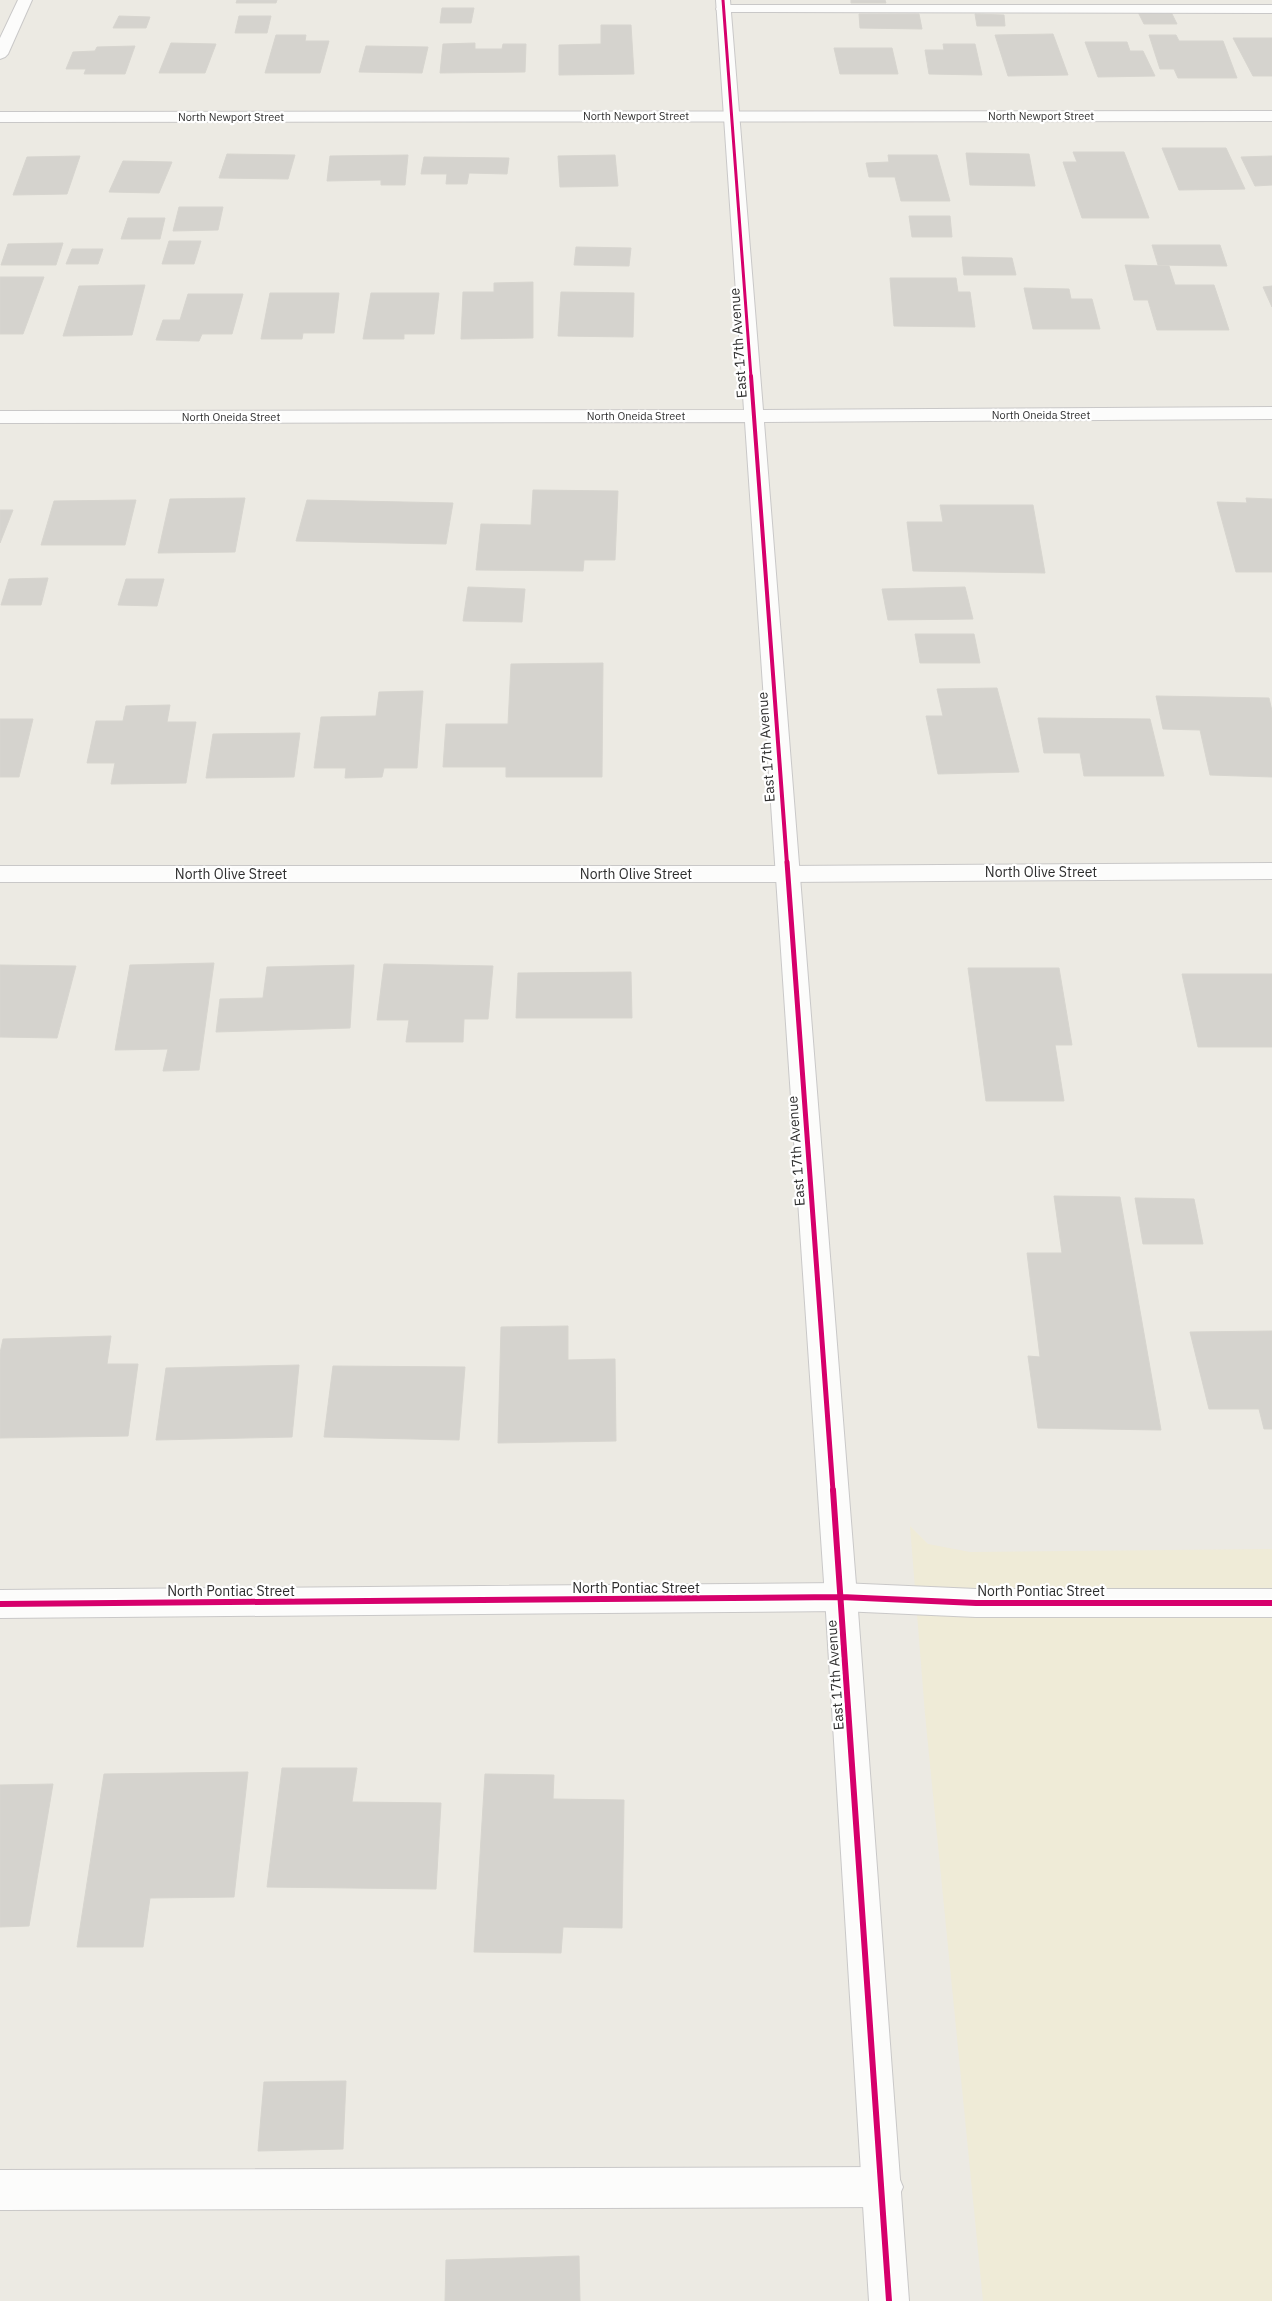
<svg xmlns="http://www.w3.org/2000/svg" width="1272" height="2301" viewBox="0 0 1272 2301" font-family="'IBM Plex Sans',sans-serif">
	<rect width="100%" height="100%" fill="#eceae3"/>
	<path fill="#efebd7" d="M910,1526l18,18 42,8 302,-3v752h-289l-58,-587z"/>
	<path fill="#d5d3ce" stroke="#d7d5cf" d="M237,0h40l-1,3h-40z
		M851,0h34l1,3h-35z
		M442,8h32l-3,15h-31z
		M1138,12h33l6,12h-33z
		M859,14h60l3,15 -62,-1z
		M975,14l29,1 1,11h-28z
		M119,16l31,1 -4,11h-33z
		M239,16h32l-4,17h-32z
		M601,25h30l3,49 -75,1v-30l42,-1z
		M1053,34l15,41 -60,1 -13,-41z
		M276,35h30l-1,6h24l-9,32h-55z
		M1149,35h27l3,6h44l14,37h-59l-4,-9h-14z
		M1233,38h39v38h-19z
		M1085,42h42l3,9h13l12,25 -57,1z
		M171,43l45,1 -11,29h-46z
		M475,43v6h27l1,-5h23l-1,28 -85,1 3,-29z
		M943,44h32l7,31 -53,-1 -4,-24h19z
		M135,46l-10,28h-41l2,-5h-20l7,-17 22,-1 2,-4z
		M366,46l62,1 -6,26 -63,-1z
		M834,48h58l6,26h-58z
		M1162,148h64l19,41 -66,1z
		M1073,152h51l25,66h-67l-19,-56h14z
		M966,153l63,1 6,32 -65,-1z
		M227,154l68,1 -7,24 -69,-1z
		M408,155l-3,30h-24v-5l-54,1 3,-25z
		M615,155l3,31 -58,1 -2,-31z
		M888,155h49l13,46h-49l-6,-24h-26l-3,-14 23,-1z
		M80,156l-13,38 -54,1 14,-38z
		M1272,156v29l-17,1 -14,-29z
		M424,157l85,1 -2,16 -38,-1 -2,11h-21l1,-10h-26z
		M123,161l49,1 -13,31 -50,-1z
		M179,207h44l-5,23 -45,1z
		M909,216h41l2,21h-40z
		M128,218h37l-5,21h-39z
		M169,241h32l-7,23h-32z
		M63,243l-7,22h-55l7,-21z
		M1152,245h68l7,21 -69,-1z
		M576,247l55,1 -2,18 -55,-1z
		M72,249h31l-5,15h-32z
		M962,257l50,1 4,17h-52z
		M1125,265l44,1 6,19h39l15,45h-72l-9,-30h-14z
		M0,277h44l-21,57h-23z
		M890,278h66l2,14h12l5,35 -81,-1z
		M533,282v56l-72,1 2,-47h31v-9z
		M145,285l-13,50 -69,1 16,-50z
		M1272,286v21l-9,-20z
		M1024,288l45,1 2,10h21l8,30h-67z
		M561,292l73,1 -1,44 -75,-1z
		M270,293h69l-5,40h-31l-1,6h-41z
		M371,293h68l-5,41h-30v5h-41z
		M188,294h55l-11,40h-30l-3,7 -43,-1 7,-20h17z
		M533,490l85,1 -3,69h-31l-1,11 -107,-1 5,-46 50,1z
		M245,498l-10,54 -77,1 12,-54z
		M1246,498l26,1v73h-36l-19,-70 30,1z
		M136,500l-11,45h-84l13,-44z
		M307,500l146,3 -7,41 -150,-3z
		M940,505h93l12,68 -132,-2 -6,-49h36z
		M0,510h13l-13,33z
		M48,578l-7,27h-40l8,-26z
		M126,579h38l-7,27 -39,-1z
		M468,587l57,2 -3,33 -59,-1z
		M965,587l8,32 -85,1 -6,-31z
		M915,634h59l6,29h-60z
		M603,663l-1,114h-96v-10h-63l3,-43h62l3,-60z
		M997,688l22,84 -81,2 -12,-58h17l-6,-27z
		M423,691l-6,77h-33l-2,9 -37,1 1,-10h-32l7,-51 55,-1 3,-24z
		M1156,696l113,2 3,13v66l-62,-2 -10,-45 -37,-1z
		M170,705l-3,17h29l-10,61 -75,1 4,-21h-28l9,-42h27l3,-15z
		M1038,718l112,1 14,57h-80l-4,-23h-36z
		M0,719h33l-14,58h-19z
		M300,733l-6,44 -88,1 7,-44z
		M214,963l-15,107 -36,1 5,-22 -53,1 15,-85z
		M384,964l109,2 -5,53h-24l-1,23h-57l3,-22h-32z
		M0,965l76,1 -19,72 -57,-1z
		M354,965l-4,63 -134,4 4,-33 43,-1 4,-31z
		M968,968h91l13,77h-17l9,56h-78z
		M631,972l1,46h-116l2,-45z
		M1182,974h90v73h-74z
		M1054,1196l66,1 41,233 -123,-2 -10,-72 12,1 -13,-104h35z
		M1135,1198l59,1 9,45h-60z
		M568,1326v34l47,-1 1,82 -118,2 3,-116z
		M1272,1331v98h-8l-5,-20h-50l-19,-77z
		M111,1336l-4,28h31l-10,72 -128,2v-85l3,-14z
		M299,1365l-7,72 -136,3 10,-72z
		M333,1366l132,1 -6,73 -135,-3z
		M282,1768h75l-5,34 89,1 -5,86 -169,-2z
		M248,1772l-14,125 -84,1 -7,49h-66l27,-173z
		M485,1774l69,1 -1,24 71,1 -2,128 -59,-1 -2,26 -87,-1z
		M53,1784l-24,142 -29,1v-142z
		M346,2081l-3,68 -85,2 6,-69z
		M579,2256l1,45h-135l1,-41z"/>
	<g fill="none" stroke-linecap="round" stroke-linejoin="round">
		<defs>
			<path id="lane" d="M723,5h549v8l-554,-1 -2,-3 2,-3z
				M883,2167l14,6 6,14 -6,14 -14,6 -883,3v-40z"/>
			<path id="street" d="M18,0h14l-24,54 -3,3 -5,2v-21z
				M1272,111v10l-1272,1v-10z
				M1272,863v16l-486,3h-786v-16h786z
				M841,1583l135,6h296v28h-296l-135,-6 -841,7v-28z"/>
			<path id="secondary" d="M716,0h14l33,410 509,-3v12l-508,3 93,1175 52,704h-40l-44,-704 -80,-1175 -745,1v-12l744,-1z"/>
		</defs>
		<use href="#lane" stroke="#c9c8c8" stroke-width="2"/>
		<use href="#street" stroke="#c9c8c8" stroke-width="2"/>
		<use href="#secondary" stroke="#c9c8c8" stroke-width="2"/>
		<use href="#lane" fill="#fcfcfb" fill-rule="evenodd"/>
		<use href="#street" fill="#fcfcfb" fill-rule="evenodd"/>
		<use href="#secondary" fill="#fcfcfb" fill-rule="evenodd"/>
		<defs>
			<path id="cycleway-far3" d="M723,0l28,377"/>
			<path id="cycleway-far2" d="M751,376l36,488"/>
			<path id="cycleway-far1" d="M787,862l46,629"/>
			<path id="cycleway" d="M833,1490l56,811
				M0,1604l841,-7 135,6h296"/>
		</defs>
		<use href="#cycleway-far3" stroke="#fff" stroke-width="5"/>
		<use href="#cycleway-far2" stroke="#fff" stroke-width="6"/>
		<use href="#cycleway-far1" stroke="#fff" stroke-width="8"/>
		<use href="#cycleway" stroke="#fff" stroke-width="9"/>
		<use href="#cycleway-far3" stroke="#d6006c" stroke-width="3"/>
		<use href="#cycleway-far2" stroke="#d6006c" stroke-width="4"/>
		<use href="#cycleway-far1" stroke="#d6006c" stroke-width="5"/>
		<use href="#cycleway" stroke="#d6006c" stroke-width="6"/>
	</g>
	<g text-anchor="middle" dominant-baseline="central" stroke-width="4.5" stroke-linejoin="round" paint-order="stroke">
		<g font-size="11" fill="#2d2d2d" stroke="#fff">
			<text x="636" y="116">North Newport Street</text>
			<text x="1041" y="116">North Newport Street</text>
			<text x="231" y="117">North Newport Street</text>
			<text x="1041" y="415">North Oneida Street</text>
			<text x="636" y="416">North Oneida Street</text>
			<text x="231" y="417">North Oneida Street</text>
		</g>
		<g font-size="14" fill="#2d2d2d" stroke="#fff">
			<text transform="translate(738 343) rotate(-94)">East 17th Avenue</text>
			<text transform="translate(766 747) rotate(-94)">East 17th Avenue</text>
			<text x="1041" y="872">North Olive Street</text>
			<text x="231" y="874">North Olive Street</text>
			<text x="636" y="874">North Olive Street</text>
			<text transform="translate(796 1151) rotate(-94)">East 17th Avenue</text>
			<text x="636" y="1588">North Pontiac Street</text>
			<text x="231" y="1591">North Pontiac Street</text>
			<text x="1041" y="1591">North Pontiac Street</text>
			<text transform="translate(835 1675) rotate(-94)">East 17th Avenue</text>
		</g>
	</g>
</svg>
